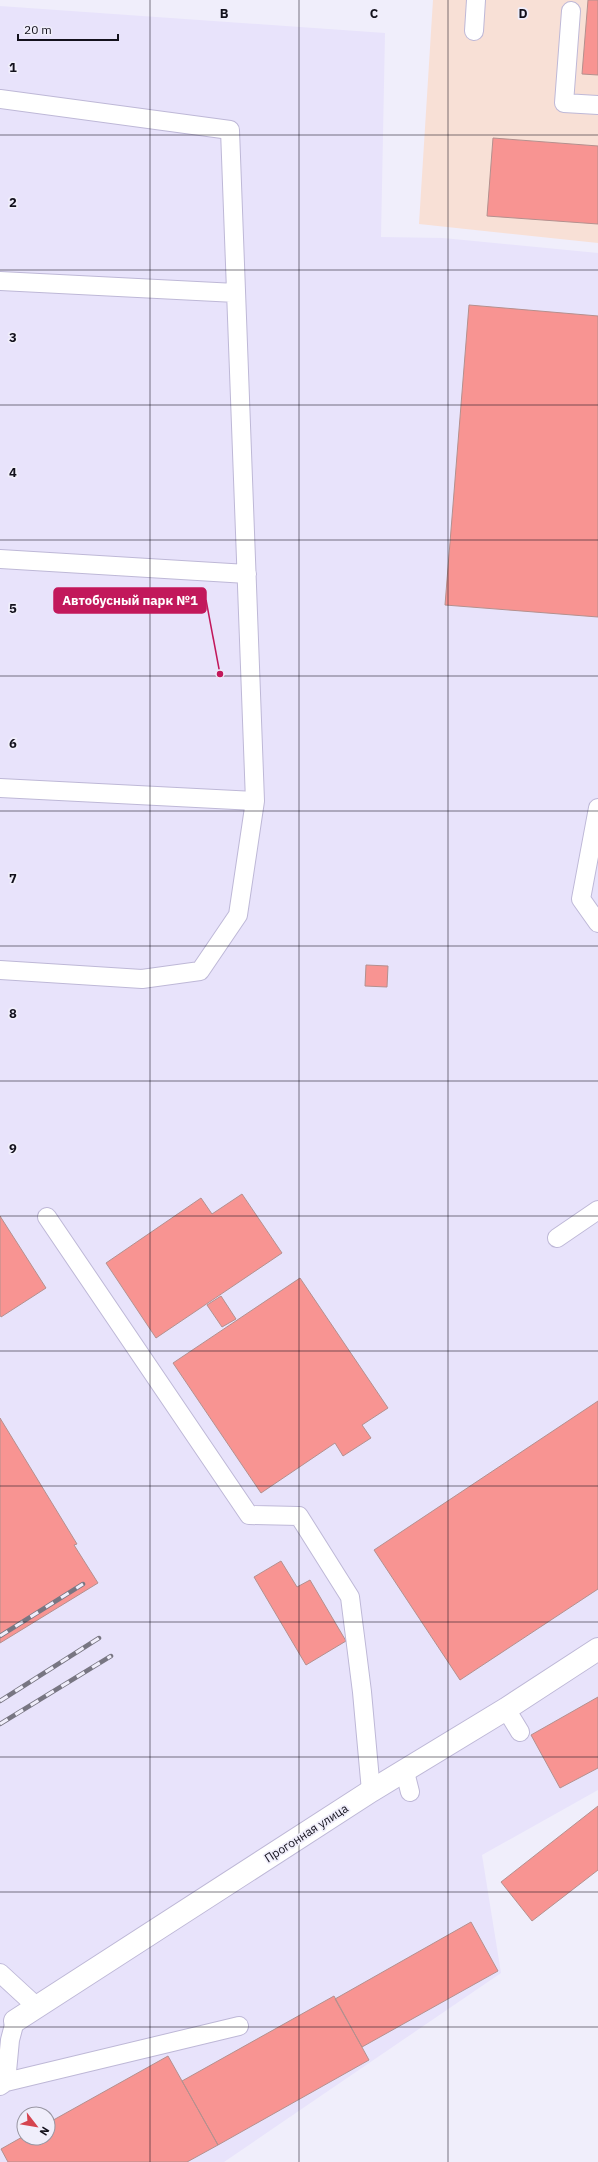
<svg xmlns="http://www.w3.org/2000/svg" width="598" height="2162" viewBox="0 0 598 2162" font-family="'IBM Plex Sans',sans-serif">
	<rect width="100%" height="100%" fill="#f0eefb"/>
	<path fill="#f8e0d6" d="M433,0h165v243l-179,-19z"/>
	<path fill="#e8e3fb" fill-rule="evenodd" d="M0,6l385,27 -4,204 62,1 155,15v1537l-116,65 19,118 -277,189h-224zM24,2114h24v24h-24z"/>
	<path fill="#f89492" stroke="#b4908e" d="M588,0h10v75l-16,-1z
		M493,138l105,8v78l-111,-8z
		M469,305l129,11v301l-153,-12z
		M366,965l22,1 -1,21 -22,-1z
		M242,1194l40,59 -126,85 -50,-75 95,-65 11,16z
		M0,1216l46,72 -45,29 -1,-2z
		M300,1278l88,130 -26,17 9,13 -28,18 -8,-13 -74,50 -88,-130z
		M221,1296l15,23 -14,8 -15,-22z
		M598,1401v188l-138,91 -86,-130z
		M0,1418l77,126 -3,1 24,38 -98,60z
		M281,1561l16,26 13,-7 36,61 -40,24 -52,-88z
		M598,1697v71l-38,20 -29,-53z
		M598,1806v64l-66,51 -31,-39z
		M471,1922l27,49 -136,76 -27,-48z
		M334,1996l35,64 -151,85 -36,-64z
		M168,2056l50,89 -31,17h-179l-7,-13 23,-13v2h24v-15z"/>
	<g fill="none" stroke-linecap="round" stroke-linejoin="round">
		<defs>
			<path id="lane" d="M571,11l-7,92 34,2
				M474,31l2,-31
				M0,99l230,31 25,671 -17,114 -38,56 -58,8 -142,-9
				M0,281l236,12
				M0,559l247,15
				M0,788l255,13
				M598,808l-17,91 17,24
				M47,1217l202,298 50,1 51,81 12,95 9,99
				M557,1238l41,-28
				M506,1709l14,23
				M405,1772l5,20
				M0,1973l37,34
				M6,2082l233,-56
				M0,2086l6,-4 4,-42 5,-19"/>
			<path id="street" d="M15,2021l356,-230 135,-82 92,-60"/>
		</defs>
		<use href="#lane" stroke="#beb8d7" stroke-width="20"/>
		<use href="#street" stroke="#beb8d7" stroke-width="24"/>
		<use href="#lane" stroke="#fff" stroke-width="18"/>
		<use href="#street" stroke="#fff" stroke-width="22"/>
		<defs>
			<path id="rail" d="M0,1636l83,-52
				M0,1701l99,-63
				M0,1724l111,-68"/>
		</defs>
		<use href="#rail" stroke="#787682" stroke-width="4.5"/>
		<use href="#rail" stroke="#f0eefb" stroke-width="3" stroke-dasharray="9" stroke-linecap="butt"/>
	</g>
	<path fill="none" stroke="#13111c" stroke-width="1" stroke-opacity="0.55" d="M150,0v2162M299,0v2162M448,0v2162M0,135h598M0,270h598M0,405h598M0,540h598M0,676h598M0,811h598M0,946h598M0,1081h598M0,1216h598M0,1351h598M0,1486h598M0,1622h598M0,1757h598M0,1892h598M0,2027h598"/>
	<g text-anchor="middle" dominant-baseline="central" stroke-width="3.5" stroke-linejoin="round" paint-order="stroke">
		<g font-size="12" fill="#13111c" stroke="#f0eefb">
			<text transform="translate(306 1833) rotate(-33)">Прогонная улица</text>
		</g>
	</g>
	<g font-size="13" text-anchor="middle" font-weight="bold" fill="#13111c" stroke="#f0eefb" stroke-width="3.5" stroke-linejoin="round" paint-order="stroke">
		<text x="224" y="18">B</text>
		<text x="374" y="18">C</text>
		<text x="523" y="18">D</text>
		<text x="13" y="72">1</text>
		<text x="13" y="207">2</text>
		<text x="13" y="342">3</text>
		<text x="13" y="477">4</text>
		<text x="13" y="613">5</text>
		<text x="13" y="748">6</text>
		<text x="13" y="883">7</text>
		<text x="13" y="1018">8</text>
		<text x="13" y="1153">9</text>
	</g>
	<path fill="none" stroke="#c2185b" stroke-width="1.5" d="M220 674L206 600"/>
	<circle fill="#c2185b" stroke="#f0eefb" stroke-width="1.5" cx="220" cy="674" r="4"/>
	<rect fill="#c2185b" stroke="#c2185b" stroke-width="1.5" x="54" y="588" width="152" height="25" rx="4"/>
	<g font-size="13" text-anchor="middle" font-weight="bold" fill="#fff">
		<text x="130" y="605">Автобусный парк №1</text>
	</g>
	<g transform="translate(36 2126) rotate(121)"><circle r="19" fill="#f0eefb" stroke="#9896a2"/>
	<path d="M0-3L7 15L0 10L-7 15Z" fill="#d5444f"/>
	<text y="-6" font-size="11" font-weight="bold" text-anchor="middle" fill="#13111c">N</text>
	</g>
	<path d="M18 34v6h100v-6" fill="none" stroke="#13111c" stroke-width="2"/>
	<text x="24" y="34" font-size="12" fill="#13111c" stroke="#f0eefb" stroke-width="3" paint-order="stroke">20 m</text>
</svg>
